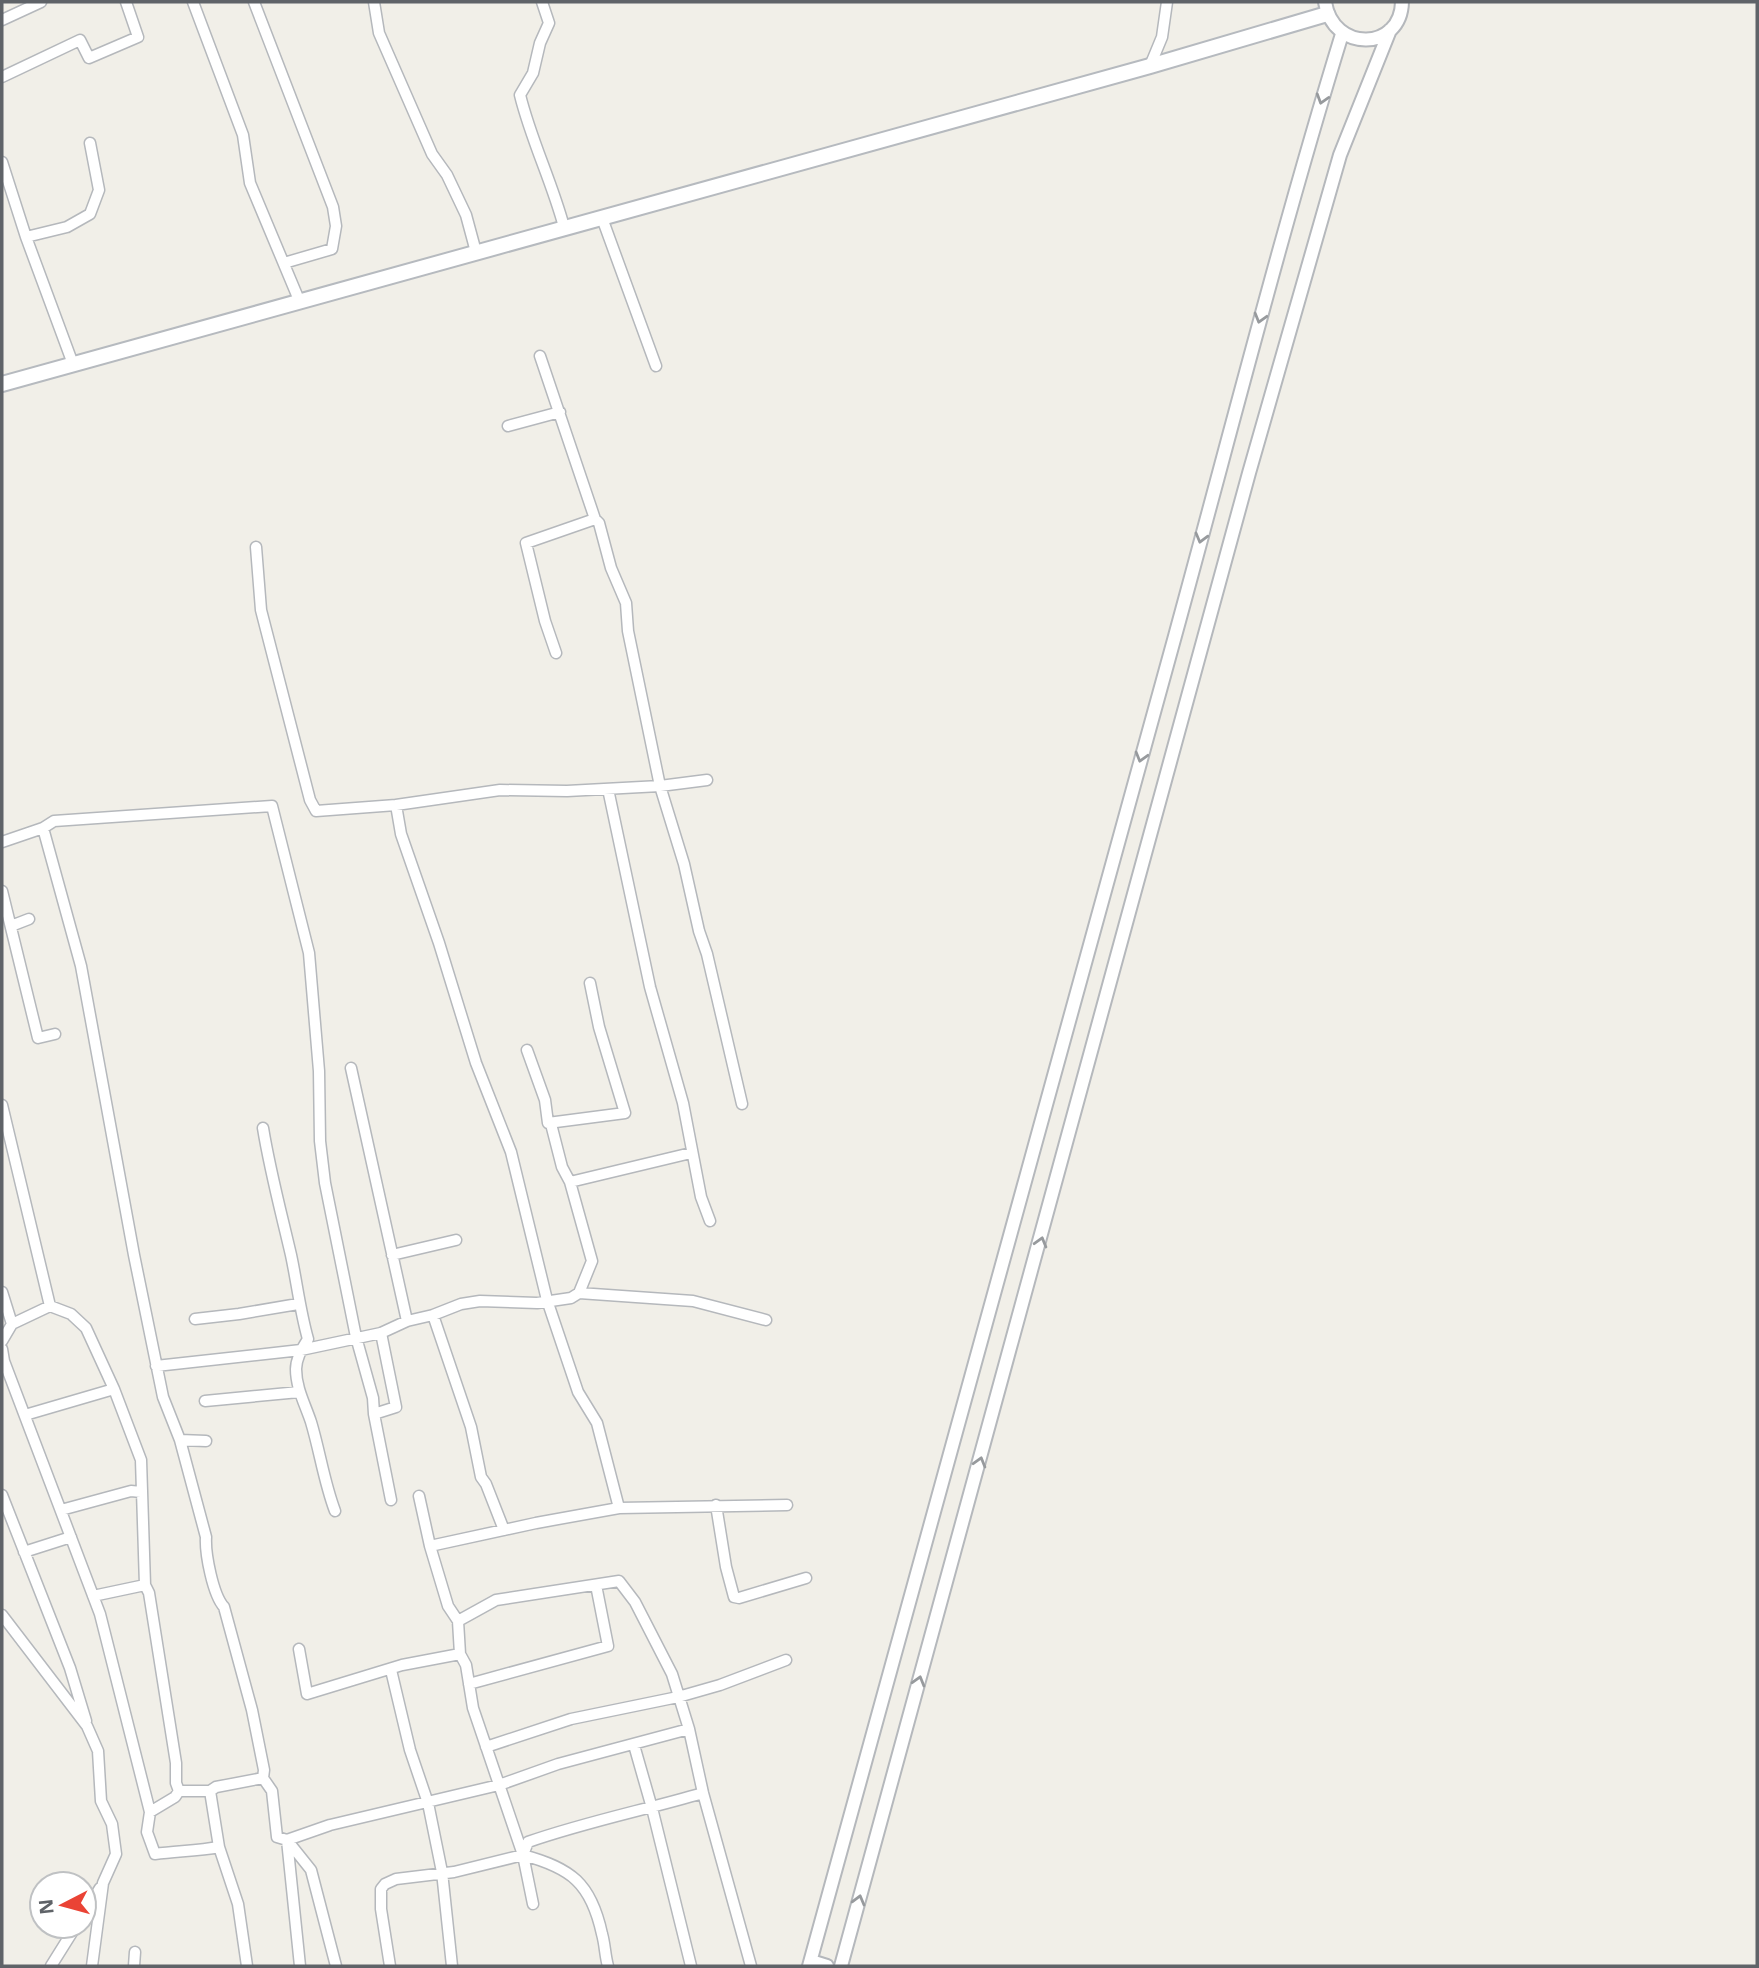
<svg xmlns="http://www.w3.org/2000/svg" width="1759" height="1968" viewBox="0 0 1759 1968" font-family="'Noto Sans',sans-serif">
	<rect width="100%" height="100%" fill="#f1efe8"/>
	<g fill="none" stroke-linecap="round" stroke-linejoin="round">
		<defs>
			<path id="minor" d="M193,2l50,133 7,48 49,117
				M254,2l79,205 3,19 -4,23 -48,14
				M374,2l5,31 53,121 15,21 19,40 10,37
				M542,2l7,21 -9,20 -7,30 -13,22c11,45 32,87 44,132
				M2,20l39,-18
				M1150,66l12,-29 5,-35
				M2,77l78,-37 9,18 49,-21 -12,-35
				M2,162l24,75
				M602,218l54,148
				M540,356l55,163 4,4 12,45 15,35 2,28 32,155 24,78 15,67 8,23 35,150
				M73,364l-47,-127 41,-10 23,-13 9,-24 -9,-47
				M508,426l52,-14
				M256,547l5,63 49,190 6,11 80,-6 104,-15 67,1 93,-5 47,-6
				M556,653l-11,-32 -19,-78 69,-24
				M608,789l42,198 33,116 18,94 9,24
				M396,805l5,29 38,109 37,120 35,89 36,148 31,92 19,31 22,85
				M43,828l38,138 53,289 29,142 17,43 26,97c-1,17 7,58 18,70l28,103 12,60 -1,8 9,13 5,46 10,3 24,30 25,96
				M2,842l41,-14 11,-7 218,-15 37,147 10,118 1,70 5,42 31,154 17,61 1,16 17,86
				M2,891l36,147 17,-4
				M11,926l18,-7
				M527,1050l18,50 3,23 77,-10 -26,-86 -9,-44
				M351,1068l56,253
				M2,1105l48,201
				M551,1124l11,43 8,15 22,79 -13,32
				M263,1128c7,43 18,84 28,127 6,28 9,56 17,84 -6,9 -12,20 -12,30 0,19 9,35 15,53 9,30 13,60 24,89
				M570,1182l121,-29
				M392,1255l64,-15
				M2,1292l10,32
				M433,1315l38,112 10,50 5,7 18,46
				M195,1319l44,-5 59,-10
				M2,1341l10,-17 38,-18 21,8 15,14 28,61 27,71 4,125 4,8 27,170v20l3,8
				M2,1349l2,12 96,253 50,198 -3,20 8,22c22,-3 43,-3 64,-7
				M156,1366l145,-16 80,-17 26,-12 26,-6 28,-11 19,-3 57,2 34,-5 8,-5 114,8 73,19
				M205,1401l94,-9
				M374,1414l22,-7 -15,-74
				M25,1415l89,-26
				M180,1440l26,1
				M2,1495l68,173 16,53
				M419,1496l11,50 18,60 10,15 2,33 6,11 7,43 50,147 10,49
				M716,1505l10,62 8,30 5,1 67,-20
				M61,1510l70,-19 10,1
				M430,1546l106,-23 83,-15 168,-3
				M24,1552l47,-15
				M93,1596l52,-11
				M2,1615l85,111 11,25 3,50 11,23 4,30 -13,29 -11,83
				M458,1621l38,-21 123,-19 16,21 37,72 17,55 14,64 48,173
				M299,1649l8,45 95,-29 58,-11
				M391,1670l19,80 18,53 14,69 10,94
				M469,1684l139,-38 -12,-61
				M634,1745l18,63 39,158
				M486,1747l85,-28 107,-22 42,-12 66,-25
				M210,1791l9,56 19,57 9,62
				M150,1812l25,-15 4,-6h31l6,-4 47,-9
				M523,1855c48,13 68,28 79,79 3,10 3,22 6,32
				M84,1914l16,-26
				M51,1966l25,-40
				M134,1966l1,-14
				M300,1966l-13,-126 43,-15 169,-40 59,-21 131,-35
				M390,1966l-9,-57v-20l4,-5 11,-5 58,-7 69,-17 5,-13c57,-20 117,-32 175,-49"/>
			<path id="tertiary" d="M1325,2c8,51 76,49 77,0
				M811,1961l16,5
				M809,1966c121,-444 245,-887 366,-1330 55,-201 106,-403 167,-602
				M841,1966l408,-1493 91,-318 50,-125"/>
			<path id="secondary" d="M2,384l1148,-318 177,-52"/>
		</defs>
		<use href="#minor" stroke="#b5b8bc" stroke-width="13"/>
		<use href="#tertiary" stroke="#b5b8bc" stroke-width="16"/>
		<use href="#secondary" stroke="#b6babf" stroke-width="18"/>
		<use href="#minor" stroke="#fff" stroke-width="10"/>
		<use href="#tertiary" stroke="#fff" stroke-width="12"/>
		<use href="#secondary" stroke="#fff" stroke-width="14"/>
	</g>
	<defs><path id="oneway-chevron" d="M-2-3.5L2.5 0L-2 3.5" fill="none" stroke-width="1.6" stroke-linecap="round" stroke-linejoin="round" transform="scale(1.75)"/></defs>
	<g stroke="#979a9d">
		<use href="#oneway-chevron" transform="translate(1322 99) rotate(107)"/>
		<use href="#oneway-chevron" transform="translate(1260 318) rotate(106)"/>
		<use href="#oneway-chevron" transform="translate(1201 538) rotate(105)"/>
		<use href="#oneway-chevron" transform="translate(1141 757) rotate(106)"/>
		<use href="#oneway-chevron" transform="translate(1041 1242) rotate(-74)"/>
		<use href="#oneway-chevron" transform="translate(980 1462) rotate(-74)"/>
		<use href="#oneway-chevron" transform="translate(919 1681) rotate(-74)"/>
		<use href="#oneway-chevron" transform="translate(859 1900) rotate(-75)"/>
	</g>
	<rect width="1759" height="1968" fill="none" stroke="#5f6368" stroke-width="7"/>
	<g transform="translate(63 1905) rotate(264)"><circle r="33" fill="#ffffff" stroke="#bfc1c3" stroke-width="2"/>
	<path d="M0-5L12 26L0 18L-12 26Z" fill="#ea4335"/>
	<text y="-10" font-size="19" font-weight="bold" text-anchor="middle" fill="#5f6368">N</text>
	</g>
</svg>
